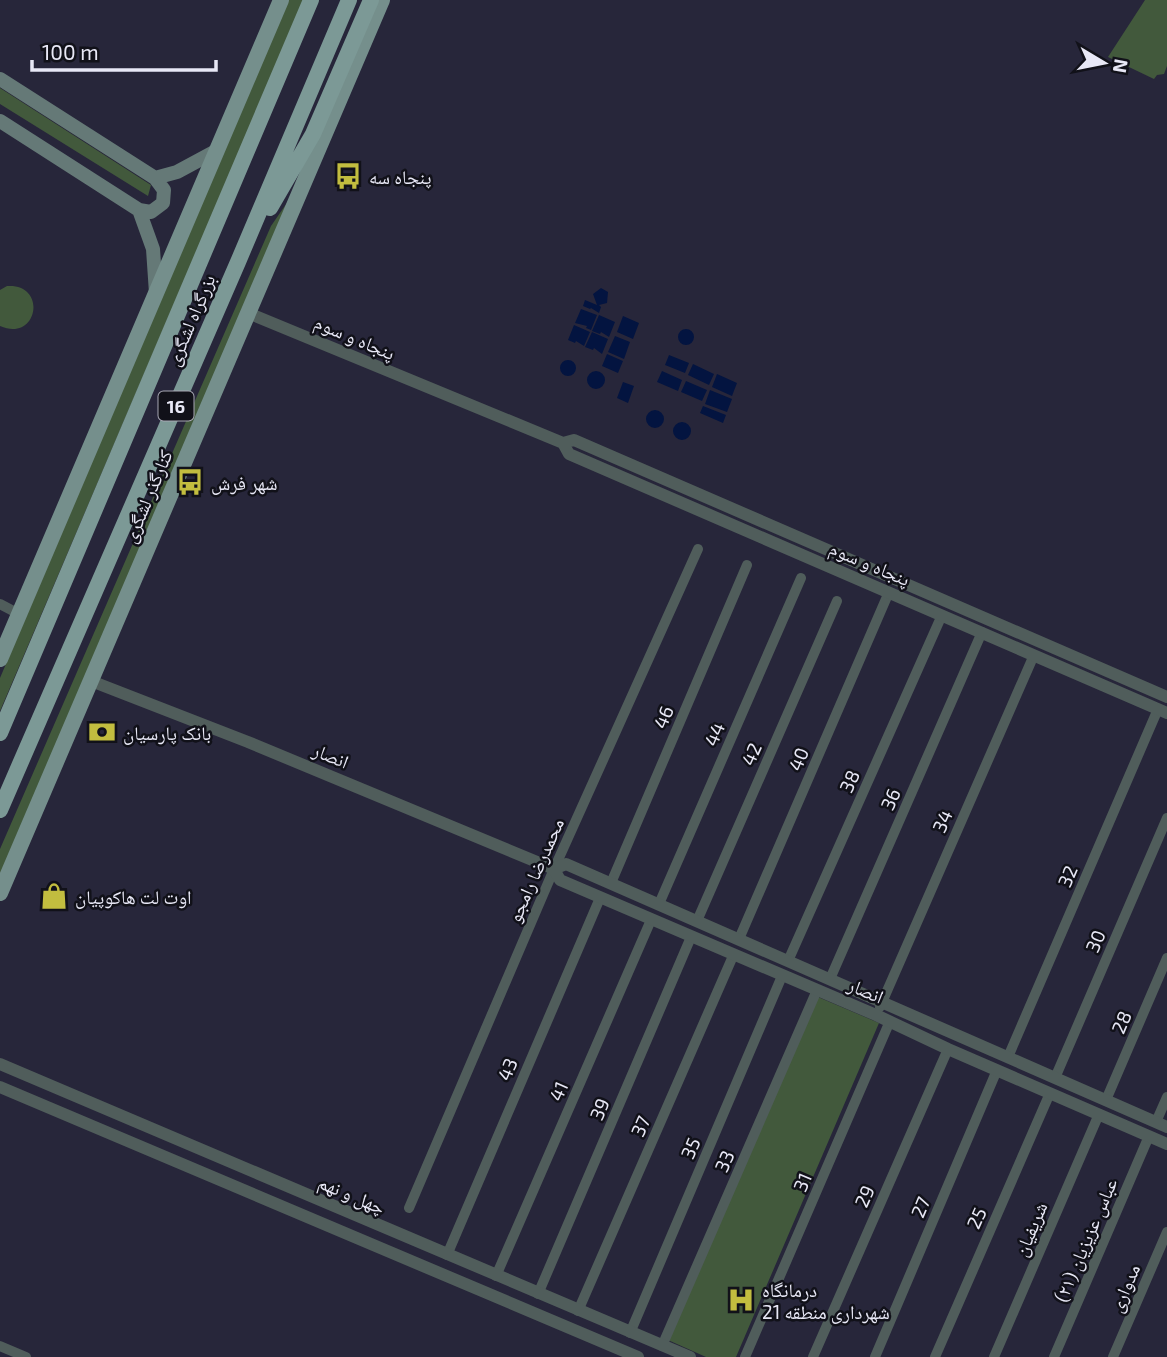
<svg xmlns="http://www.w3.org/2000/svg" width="1167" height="1357" viewBox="0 0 1167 1357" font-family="'Exo 2','Noto Naskh Arabic',sans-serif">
	<rect width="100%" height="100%" fill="#27263a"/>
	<path fill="#42593c" d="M288,0h16l-304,711v-33z
		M1145,0h22v66l-3,8 -7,1 -3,4 -46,-22z
		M0,88l151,97 -3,11 -148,-92z
		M291,197l-291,682v-30l271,-623z
		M7,286c41,-3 31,57 -7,40v-36z
		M818,997l61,26 -143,334h-30l-38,-17z"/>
	<path fill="#031440" d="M601,288l7,4 -1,11 -8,2 2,2 -2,6 -8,-5 -1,1 -7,-3 2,-6 12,5 -4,-11z
		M581,309l16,6 -6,15 -5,-2 1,-2 -12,-3z
		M599,315l16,7 -6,15 -8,-5 -1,2 -8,-3z
		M623,316l16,7 -6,16 -16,-7z
		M574,325l16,7 -6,14 -8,-5 -1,2 -7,-3z
		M678 337a8 8 0 1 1 16 0a8 8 0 1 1-16 0Z
		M592,332l16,7 -6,15 -8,-6 -1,2 -8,-3z
		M615,336l15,6 -6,17 -16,-7z
		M607,354l16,7 -5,12 -16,-7z
		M669,355l20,8 -4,10 -20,-8z
		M560 368a8 8 0 1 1 16 0a8 8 0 1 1-16 0Z
		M693,364l21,10 -5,11 -21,-10z
		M662,371l20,9 -4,11 -21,-9z
		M587 380a9 9 0 1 1 18 0a9 9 0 1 1-18 0Z
		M717,374l20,9 -5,13 -20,-9z
		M686,381l21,9 -5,11 -21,-9z
		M623,382l11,4 -6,17 -11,-5z
		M710,390l22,9 -5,13 -22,-8z
		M703,406l23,9 -3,8 -23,-10z
		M646 419a9 9 0 1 1 18 0a9 9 0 1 1-18 0Z
		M673 431a9 9 0 1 1 18 0a9 9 0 1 1-18 0Z"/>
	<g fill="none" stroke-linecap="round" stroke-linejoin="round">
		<path stroke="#505d5b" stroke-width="10" d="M0,604l19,10
			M611,883l136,-318
			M659,904l142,-326
			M697,921l140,-320
			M739,939l150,-347
			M788,961l154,-346
			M830,979l152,-347
			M880,1007l154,-352
			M1008,1057l150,-348
			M1055,1078l112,-260
			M1106,1100l61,-142
			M1156,1122l11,-25
			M409,1208l145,-339 144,-320
			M447,1255l153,-357
			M496,1276l155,-356
			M538,1294l153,-357
			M578,1311l155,-355
			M630,1333l152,-357
			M0,1346l26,11
			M662,1346l155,-356
			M745,1357l145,-336
			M813,1357l135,-308
			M875,1357l122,-287
			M935,1357l115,-264
			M994,1357l105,-243
			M1054,1357l95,-221
			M1113,1357l54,-125"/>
		<path stroke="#505d5b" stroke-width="12" d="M248,313l315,130 6,11 598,259
			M563,443l11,-3 593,257
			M91,681l157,61 306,127 6,11 316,135 72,34 219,95
			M554,869l12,-5 601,263
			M0,1064l690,293
			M0,1087l638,270"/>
		<path stroke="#657977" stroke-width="14" d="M0,79l155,99 9,12 -1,13 -12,9 -12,-2
			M0,121l139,89 14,39 3,44
			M155,178l22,-6 39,-21"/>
		<path stroke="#758f8c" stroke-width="16" d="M0,659l281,-659
			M0,893l382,-893"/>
		<path stroke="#7c9996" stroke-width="16" d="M270,208l43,-74 58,-134
			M0,733l311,-733
			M0,810l238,-548 111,-262"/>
	</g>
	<defs>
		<symbol id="bus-bare" viewBox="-9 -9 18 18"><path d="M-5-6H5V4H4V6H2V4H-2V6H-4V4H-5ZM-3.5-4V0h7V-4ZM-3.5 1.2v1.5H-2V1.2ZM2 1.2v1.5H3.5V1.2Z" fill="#c2bd3f" stroke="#111119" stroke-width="2.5" paint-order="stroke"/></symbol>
		<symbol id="bank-bare" viewBox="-9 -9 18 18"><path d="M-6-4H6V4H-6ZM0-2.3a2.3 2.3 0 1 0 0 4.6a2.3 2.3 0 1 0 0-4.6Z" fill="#c2bd3f" stroke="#111119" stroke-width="2.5" paint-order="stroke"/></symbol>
		<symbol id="shop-bare" viewBox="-9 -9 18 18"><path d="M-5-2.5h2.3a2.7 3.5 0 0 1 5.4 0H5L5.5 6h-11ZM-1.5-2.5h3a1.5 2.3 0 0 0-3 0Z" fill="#c2bd3f" stroke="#111119" stroke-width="2.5" paint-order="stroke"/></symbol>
		<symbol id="hospital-bare" viewBox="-9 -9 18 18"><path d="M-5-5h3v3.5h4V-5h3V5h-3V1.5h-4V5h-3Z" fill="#c2bd3f" stroke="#111119" stroke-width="2.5" paint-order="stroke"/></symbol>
	</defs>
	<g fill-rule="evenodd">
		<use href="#bus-bare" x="329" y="157" width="38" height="38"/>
		<use href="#bus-bare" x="171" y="463" width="38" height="38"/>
		<use href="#bank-bare" x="83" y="713" width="38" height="38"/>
		<use href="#shop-bare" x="35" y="877" width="38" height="38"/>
		<use href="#hospital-bare" x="722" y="1281" width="38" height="38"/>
	</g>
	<g text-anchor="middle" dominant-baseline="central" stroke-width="5" stroke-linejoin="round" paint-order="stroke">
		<rect fill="#111119" stroke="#a8a8b4" stroke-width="2" x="158.5" y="391.5" width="35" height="29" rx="5"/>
		<g font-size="18" font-weight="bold" fill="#e8e8f6">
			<text x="176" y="406">16</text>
		</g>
		<g font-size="19" fill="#e8e8f6" stroke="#111119" text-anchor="start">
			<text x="369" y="176">پنجاه سه</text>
			<text x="211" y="482">شهر فرش</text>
			<text x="123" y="732">بانک پارسیان</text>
			<text x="75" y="896">اوت لت هاکوپیان</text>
			<text x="762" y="1289">درمانگاه<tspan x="762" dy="22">شهرداری منطقه 21</tspan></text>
		</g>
		<g font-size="19" fill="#e8e8f6" stroke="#111119">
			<text transform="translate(190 320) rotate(-67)">بزرگراه لشگری</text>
			<text transform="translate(355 337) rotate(23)">پنجاه و سوم</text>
			<text transform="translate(147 496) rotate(-67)">کنارگذر لشگری</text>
			<text transform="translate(870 563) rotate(23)">پنجاه و سوم</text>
			<text transform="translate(663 717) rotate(-67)">46</text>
			<text transform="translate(714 734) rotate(-67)">44</text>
			<text transform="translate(751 754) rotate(-66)">42</text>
			<text transform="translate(331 755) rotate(22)">انصار</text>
			<text transform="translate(798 759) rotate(-67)">40</text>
			<text transform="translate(849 781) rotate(-66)">38</text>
			<text transform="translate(890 799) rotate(-66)">36</text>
			<text transform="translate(942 821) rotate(-66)">34</text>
			<text transform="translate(535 870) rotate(-66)">محمدرضا رامجو</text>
			<text transform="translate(1067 876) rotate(-67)">32</text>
			<text transform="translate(1095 941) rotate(-67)">30</text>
			<text transform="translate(866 990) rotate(23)">انصار</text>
			<text transform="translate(1121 1022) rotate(-67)">28</text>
			<text transform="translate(507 1069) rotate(-67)">43</text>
			<text transform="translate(558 1091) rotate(-66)">41</text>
			<text transform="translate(599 1109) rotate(-67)">39</text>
			<text transform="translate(640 1126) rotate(-66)">37</text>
			<text transform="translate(690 1148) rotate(-67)">35</text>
			<text transform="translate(724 1161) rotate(-66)">33</text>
			<text transform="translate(802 1182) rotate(-67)">31</text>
			<text transform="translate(352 1194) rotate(23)">چهل و نهم</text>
			<text transform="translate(864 1196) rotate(-66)">29</text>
			<text transform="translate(920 1207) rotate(-67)">27</text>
			<text transform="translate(976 1218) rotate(-66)">25</text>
			<text transform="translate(1030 1229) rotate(-67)">شریفیان</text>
			<text transform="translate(1085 1240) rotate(-67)">عباس عزیزیان (۲۱)</text>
			<text transform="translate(1124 1288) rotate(-67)">مدواری</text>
		</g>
	</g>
	<g transform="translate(1104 63) rotate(100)" stroke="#111119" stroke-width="5" paint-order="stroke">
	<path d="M0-5L12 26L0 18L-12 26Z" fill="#e8e8f6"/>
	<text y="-10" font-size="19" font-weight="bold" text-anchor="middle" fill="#e8e8f6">N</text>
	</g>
	<path d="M32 60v10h184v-10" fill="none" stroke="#e8e8f6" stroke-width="3.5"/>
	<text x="42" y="60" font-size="21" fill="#e8e8f6" stroke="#111119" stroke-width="5" paint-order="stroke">100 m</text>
</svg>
